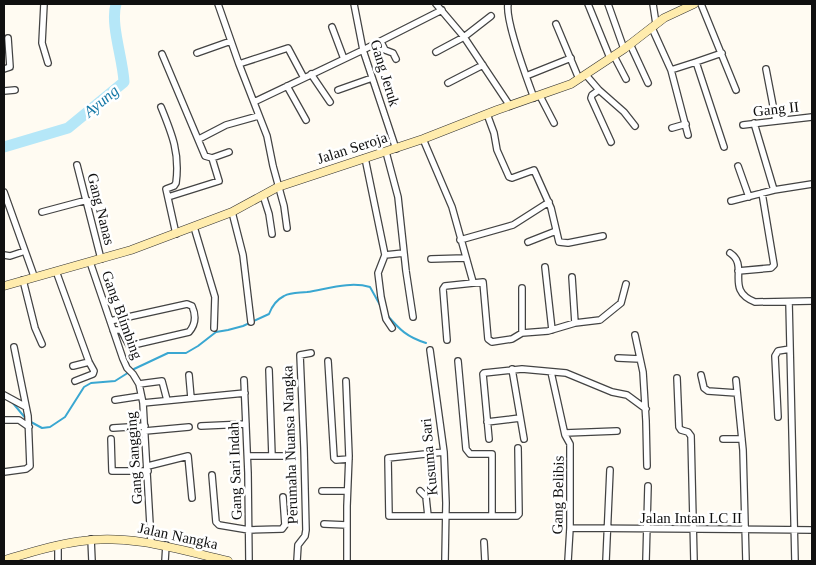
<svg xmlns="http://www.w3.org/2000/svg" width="816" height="565" viewBox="0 0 816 565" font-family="'Times New Roman',serif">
	<rect width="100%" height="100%" fill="#fffbf2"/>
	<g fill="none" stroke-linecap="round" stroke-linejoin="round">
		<path stroke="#3aa7d1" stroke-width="2" d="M387,315c13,15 20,22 39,28
			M12,402l15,18
			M31,422l11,6 8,-1 15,-10 19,-30 7,-4 24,-2 19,-12 34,-16h18l12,-7 18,-14 12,-2 15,-4 26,-12c3,-8 7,-14 15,-18 7,-4 15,-3 23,-4 20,-3 43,-11 63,-5l10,18"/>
		<path stroke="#b5e7f8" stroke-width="11" d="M4,147l64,-19 56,-46c-1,-23 -14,-58 -8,-78"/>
		<defs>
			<path id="street" d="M44,4l-2,39 6,20
				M218,4l21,60 28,72 6,30 11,40 3,22
				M354,4l9,46 33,99
				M436,4l28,33 46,69
				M508,4c-3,17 19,75 26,94
				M588,4l22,54
				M608,4l16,45
				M653,4l3,20
				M701,4l35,86
				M556,24l23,55
				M332,27l12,32
				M652,28l19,42 17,65
				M381,42l4,8 8,3 3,6
				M630,44l18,39
				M436,52l28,-15 27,-21
				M197,53l34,-12
				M162,54l43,102 7,2 17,-6
				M614,56l12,23
				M696,62l26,-9
				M239,64l49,-16 16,30
				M4,69l6,-2 -2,-29
				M766,69l10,52
				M671,70l25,-8 28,85
				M311,74l19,28
				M586,75l13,15 25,22 11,14
				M526,76l45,-18
				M448,83l35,-18
				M287,86l19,34
				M338,90l34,-12
				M599,90l-7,5 -1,3 20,44
				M4,91l11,-1
				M540,96l14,27
				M254,102l109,-52 79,-40
				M161,107c11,27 19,46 15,76l-2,3 -8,3 10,45
				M487,114l7,19 3,17 12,27 3,1 22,-8 17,38 8,34 9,1 35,-7
				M754,123l20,67
				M743,125l69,-8
				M672,128l14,-4
				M199,139l27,-14 32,-9
				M423,139l29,68 21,75
				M386,152l12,45 8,74 7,46
				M365,158l20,97 -7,18 3,24 5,22 6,9
				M77,165l24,94
				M738,166l11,31
				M4,192l30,84
				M263,195l6,19 3,20
				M168,197l51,-16 -7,-23
				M731,201l43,-11 38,-6
				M42,212l45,-12
				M232,212l11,43 8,67
				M194,227l21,70 -1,31
				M460,240l53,-15 36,-23
				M528,242l28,-11
				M730,253c20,13 -6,37 25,49l57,-1
				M4,255l6,1 15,-5
				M385,255l19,-2
				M431,259l34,-1
				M90,262l33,97 4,9 6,6 6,10 4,19 8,139
				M545,267l7,63
				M56,271l33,91 5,9 -1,3 -18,7
				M738,271l33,-3 3,-3 -12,-72
				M572,277l3,46
				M23,280l12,48 7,16
				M522,288v45
				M789,302l6,259
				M110,321l77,-17 5,2c4,9 4,18 -3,26l-56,13h-4l-8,-15h-8
				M635,335l8,37 3,49 1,45
				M447,340l-4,-51 2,-3 38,-4 5,57 4,3 20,-3 10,-6 26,-2 27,-8 25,-3 21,-17 5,-19
				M430,350l14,102 2,51 -1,58
				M618,358l22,1
				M328,361l6,97 2,2 13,-1
				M458,361l8,88 4,5h22v62
				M73,366l16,-4
				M512,369l12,70
				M269,370l3,86
				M551,372l14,63 5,9v84l-2,33
				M189,375l2,23
				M701,375l3,13 4,3 29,2
				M677,378l2,49 2,3 7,2 3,4 3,125
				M244,380l4,93 1,88
				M736,380l7,70 3,111
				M346,381l3,75 -2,50v55
				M139,384l23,-3 5,19
				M4,395l22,12
				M115,400l26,-4
				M143,403l102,-10
				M778,417l-3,-61 3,-5 12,-2
				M4,420h15l10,7
				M487,422l33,-4
				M201,426l45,-2
				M113,428l32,-2
				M145,431l44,-4
				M565,433l52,-2
				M111,439l1,32h36
				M489,439l-6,-65 1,-1 38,-4 44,4 46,19 15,3 19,14
				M723,439h19
				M444,452l-56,6 1,58h128l2,-2 -1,-66
				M248,456h42
				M148,466l40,-10 4,42
				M4,472l22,-3 4,-3 -2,-50 -14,-69
				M212,475l4,47 3,3 30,5 33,-1 3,-4 -2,-28
				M322,491h25
				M420,491l6,6 2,19
				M324,524l23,1
				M570,528l242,2
				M91,539l1,22
				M484,542l1,19
				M58,561v-16
				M165,561l1,-16
				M297,561l1,-16 7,-9 1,-6 -2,-82 -4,-93 11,-2
				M606,561l4,-91
				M646,561l2,-75"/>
			<path id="secondary" d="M4,286l127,-36 101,-38 46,-25 145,-48 74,-29 74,-26 53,-35 40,-31 30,-14
				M4,560c26,-7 51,-16 78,-19 50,-7 98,9 146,20"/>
		</defs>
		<use href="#street" stroke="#434343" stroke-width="8"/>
		<use href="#secondary" stroke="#323232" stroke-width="9"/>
		<use href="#street" stroke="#fff" stroke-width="5.5"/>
		<use href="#secondary" stroke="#ffecad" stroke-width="8"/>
	</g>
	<g text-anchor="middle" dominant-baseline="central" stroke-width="5" stroke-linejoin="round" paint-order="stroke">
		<g font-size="15" fill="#101010" stroke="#fff">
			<text transform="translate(385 73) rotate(73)">Gang Jeruk</text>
			<text transform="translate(776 109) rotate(-6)">Gang II</text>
			<text transform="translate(352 148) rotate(-18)">Jalan Seroja</text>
			<text transform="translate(101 209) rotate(76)">Gang Nanas</text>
			<text transform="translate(122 315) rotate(70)">Gang Blimbing</text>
			<text transform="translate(290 445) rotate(-92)">Perumaha Nuansa Nangka</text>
			<text transform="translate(429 457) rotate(-95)">Kusuma Sari</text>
			<text transform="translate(134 458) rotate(-94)">Gang Sangging</text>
			<text transform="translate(235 471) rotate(-92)">Gang Sari Indah</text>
			<text transform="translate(558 495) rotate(-89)">Gang Belibis</text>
			<text x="691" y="518">Jalan Intan LC II</text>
			<text transform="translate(178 536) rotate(12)">Jalan Nangka</text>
		</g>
		<g font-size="16" font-style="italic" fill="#1478a6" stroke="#fff">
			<text transform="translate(101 101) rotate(-40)">Ayung</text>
		</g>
	</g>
	<rect width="816" height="565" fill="none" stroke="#101010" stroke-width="10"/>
</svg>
